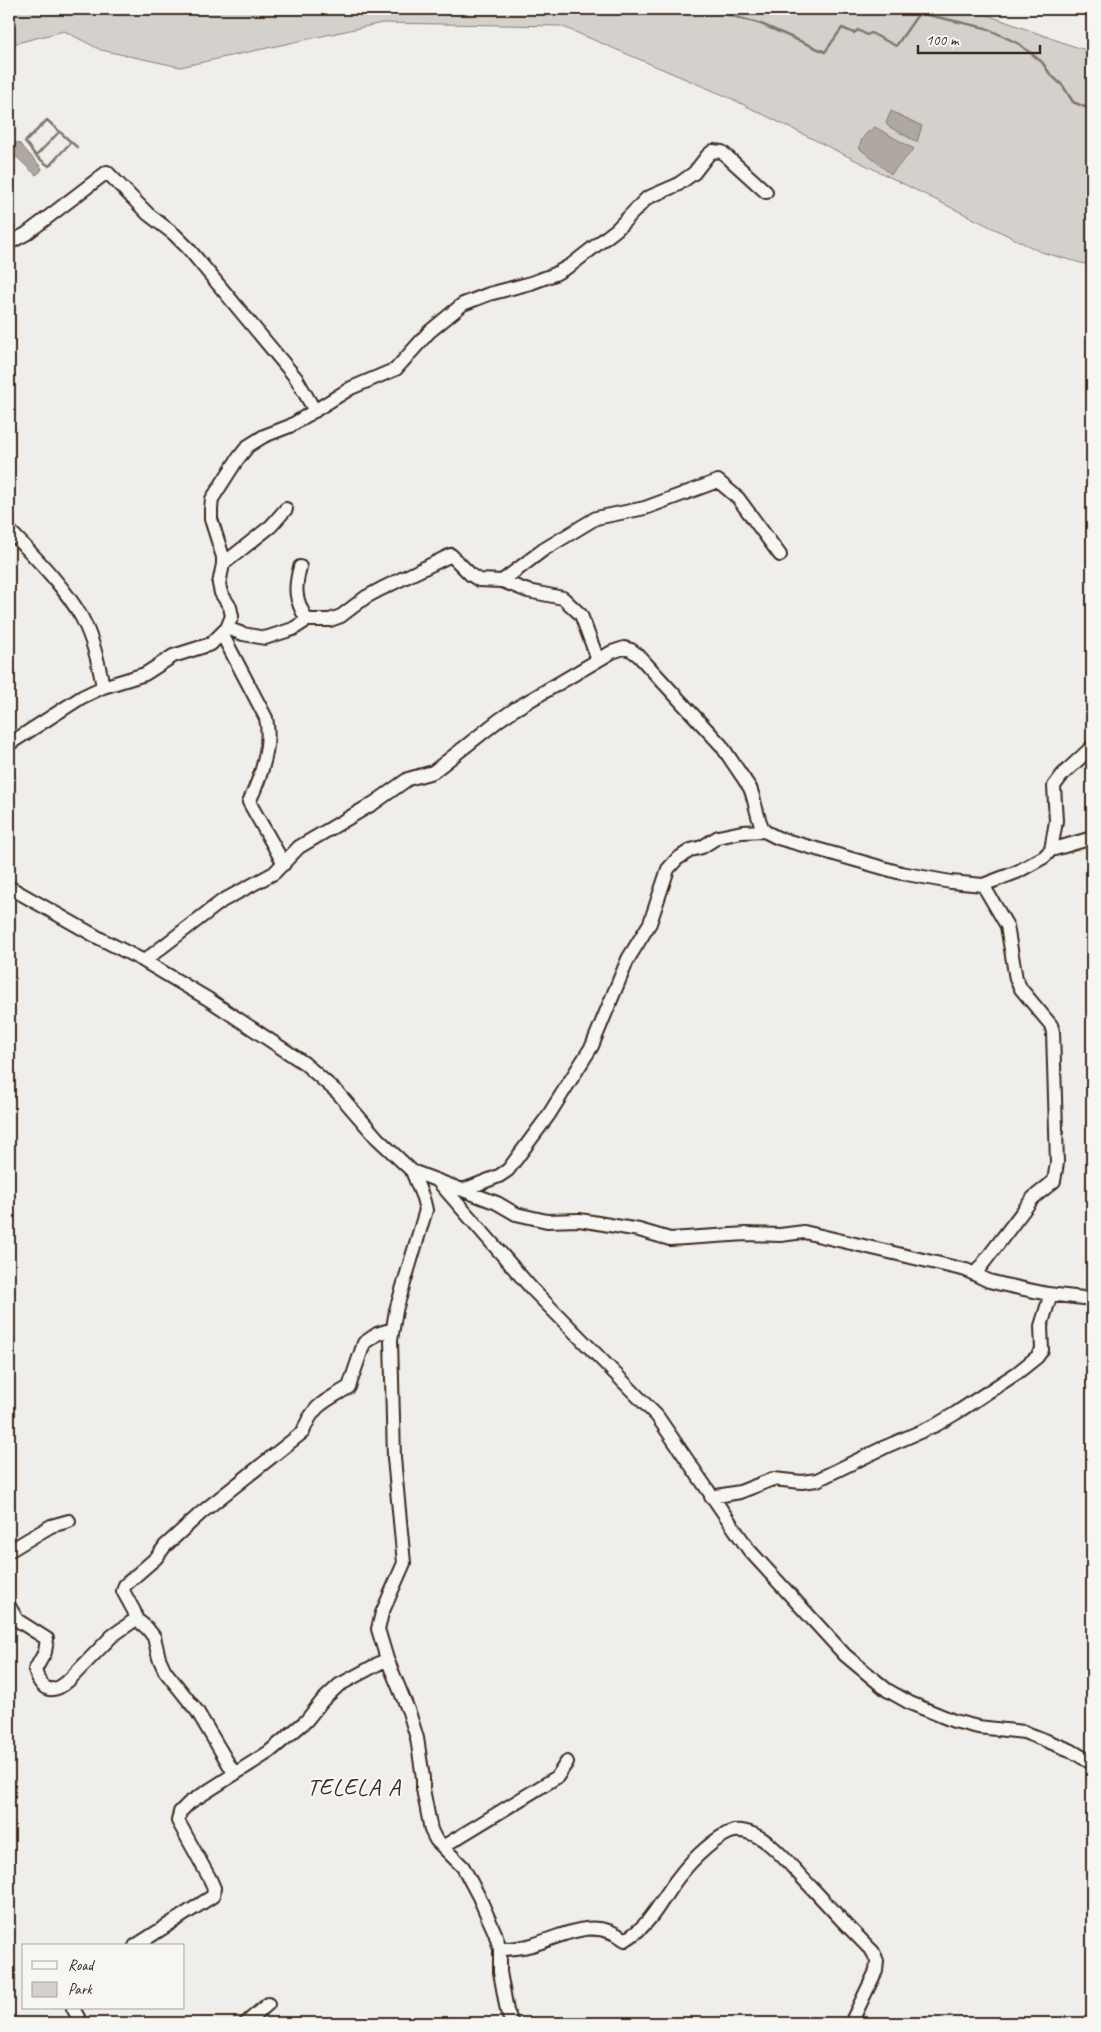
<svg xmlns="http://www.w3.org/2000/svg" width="1101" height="2032" viewBox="0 0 1101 2032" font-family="Caveat,sans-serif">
	<rect width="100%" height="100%" fill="#efeeea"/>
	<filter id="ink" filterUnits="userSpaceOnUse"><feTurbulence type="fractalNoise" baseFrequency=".02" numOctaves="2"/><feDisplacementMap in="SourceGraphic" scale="10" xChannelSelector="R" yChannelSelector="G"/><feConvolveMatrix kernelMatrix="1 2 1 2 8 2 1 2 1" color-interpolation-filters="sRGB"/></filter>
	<g filter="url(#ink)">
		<path fill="#d4d1cc" stroke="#887e75" d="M9,9h962l96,35 25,8v214l-51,-14 -313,-155 -167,-71 -179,-3 -202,44 -79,-17 -37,-19 -55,14z"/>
		<path fill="#afa8a1" stroke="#81766d" d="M891,111l31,15 -5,16 -29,-16 -2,-3z
			M875,127l39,22 -23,25 -32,-26c2,-10 7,-16 16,-21z
			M10,142l9,1 23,25 -1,3 -5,4 -25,-23 -2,-2z"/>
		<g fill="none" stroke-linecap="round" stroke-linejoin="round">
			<path stroke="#81766d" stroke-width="2.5" d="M708,9l53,15 64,28 17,-24 12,5 4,-3 9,5 4,-2 25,13 23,-33 67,15 33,16 23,18 8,12 13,12 10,16 19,8
				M71,142l-24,-22 -22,22 11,14 13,10 22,-24 6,5
				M36,156l23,-24"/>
			<defs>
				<path id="minor" d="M9,243l17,-9 81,-62 41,42 26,20 14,14 108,130 19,33
					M9,530c24,25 56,57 73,88 11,21 17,46 21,69
					M223,564l48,-38 15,-17
					M300,567c-6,22 -5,33 7,53
					M502,581l41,-31 53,-32 49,-10 73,-27 20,17 42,57
					M227,628l16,6 22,4 28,-9 14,-9h23l11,-4 25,-19 15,-8 70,-34 20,20 8,5 23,1 26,10 35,7 18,17 17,45
					M222,634l44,84c6,28 -5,59 -17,84l35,62
					M9,744l73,-47 21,-10 42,-13 28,-18 38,-12 16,-16 5,-12 -2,-9 -9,-14 -2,-9 4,-20v-7l-12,-38v-10l1,-10 25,-39 11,-14 16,-10 26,-10 61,-38 45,-19 33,-37 34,-28 26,-10 42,-11 24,-9 16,-9 46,-36 30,-31 30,-13 17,-12 14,-18 5,-4 9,1 44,40
					M1051,850l41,-12
					M9,887l90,51 45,23 64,38 96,64 34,30 39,45 35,33 11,27 3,12 -30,100 -5,30 3,118 10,105 -22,50 -4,16 9,30 22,53 8,26 6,40v11l8,41 5,10 27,27 16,30 16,36 5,16v23l7,39 5,12
					M144,961l78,-60 52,-28 25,-26 75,-44 34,-24 25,-7 66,-52 16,-11 97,-57 12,-4 7,2 7,5 83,90 29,43c6,14 6,29 14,43l14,7 123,35 50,9 32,3 34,-13 27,-15 7,-7 5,-29 -2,-35 9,-12 29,-27
					M412,1171l85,32 19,11 31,7 32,-1 13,2 47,8 31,9 76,-5 34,1 24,-3 162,38 23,11 16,4 43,9 44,5
					M438,1181l94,108 125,127 92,134 96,105 42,35 23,13 44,18 24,6 46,5 46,18 22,13
					M463,1190l36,-14 9,-6 40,-54 44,-70 36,-87 22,-36 18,-54 9,-10 14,-9 11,-3 16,-10 24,-5 22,-1
					M975,1274l58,-76 21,-17 3,-18 -4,-131 -2,-7 -30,-36 -5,-10 -9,-53 -24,-41
					M711,1497l29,-5 33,-13 29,3 15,-2 68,-33 51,-22 20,-12 61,-40 20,-16 5,-7 -1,-24 8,-26 -1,-6
					M9,1551l42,-25 18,-5
					M9,1606l8,14 30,19 -2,13 -10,18c6,21 17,25 33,11l44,-45 24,-17
					M234,1773l-37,-62 -32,-40 -6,-13 -5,-21 -7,-9 -11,-9 -2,-8 -11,-20 2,-6 31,-27 9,-12 36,-33 102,-81c10,-28 23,-31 46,-45l15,-44 13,-9 16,-5
					M444,1846l113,-69 10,-15
					M135,1946l78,-50 1,-8 -4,-9 -32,-58 2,-9 9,-9 80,-51 37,-31 16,-20 17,-16 48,-26
					M500,1949c11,0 21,-1 32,-4 31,-9 62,-29 93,-5 29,-17 36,-42 56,-66 11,-14 36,-39 53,-43 12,-2 27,6 35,13 16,13 29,30 43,44 20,22 40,43 61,64l4,9 -1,10 -25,52
					M73,2008l8,15
					M246,2023l22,-19"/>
			</defs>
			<use href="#minor" stroke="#3b2a1e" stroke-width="16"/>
			<use href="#minor" stroke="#f6f6f2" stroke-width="12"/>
		</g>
	</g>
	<g text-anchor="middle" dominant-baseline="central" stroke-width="4.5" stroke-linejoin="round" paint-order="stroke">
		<g font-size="24" letter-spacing="1" fill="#3b2a1e" stroke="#f6f6f2">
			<text x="354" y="1787">TELELA A</text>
		</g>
	</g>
	<rect width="1101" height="2032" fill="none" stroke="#f6f6f2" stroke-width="30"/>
	<rect x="15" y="15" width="1071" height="2002" fill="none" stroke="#3b2a1e" stroke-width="2" filter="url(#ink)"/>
	<rect x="22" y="1944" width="162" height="65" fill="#f6f6f2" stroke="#aba49d"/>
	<rect x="32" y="1961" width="25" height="8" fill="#f6f6f2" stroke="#aba49d"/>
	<text x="68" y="1970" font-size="15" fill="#3b2a1e">Road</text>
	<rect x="32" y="1982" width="25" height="15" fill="#d4d1cc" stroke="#aba49d"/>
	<text x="68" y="1994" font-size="15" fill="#3b2a1e">Park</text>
	<path d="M918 45v8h122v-8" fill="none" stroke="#3b2a1e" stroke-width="2.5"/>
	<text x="926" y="45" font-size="15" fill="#3b2a1e" stroke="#f6f6f2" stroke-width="4" paint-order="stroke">100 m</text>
</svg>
